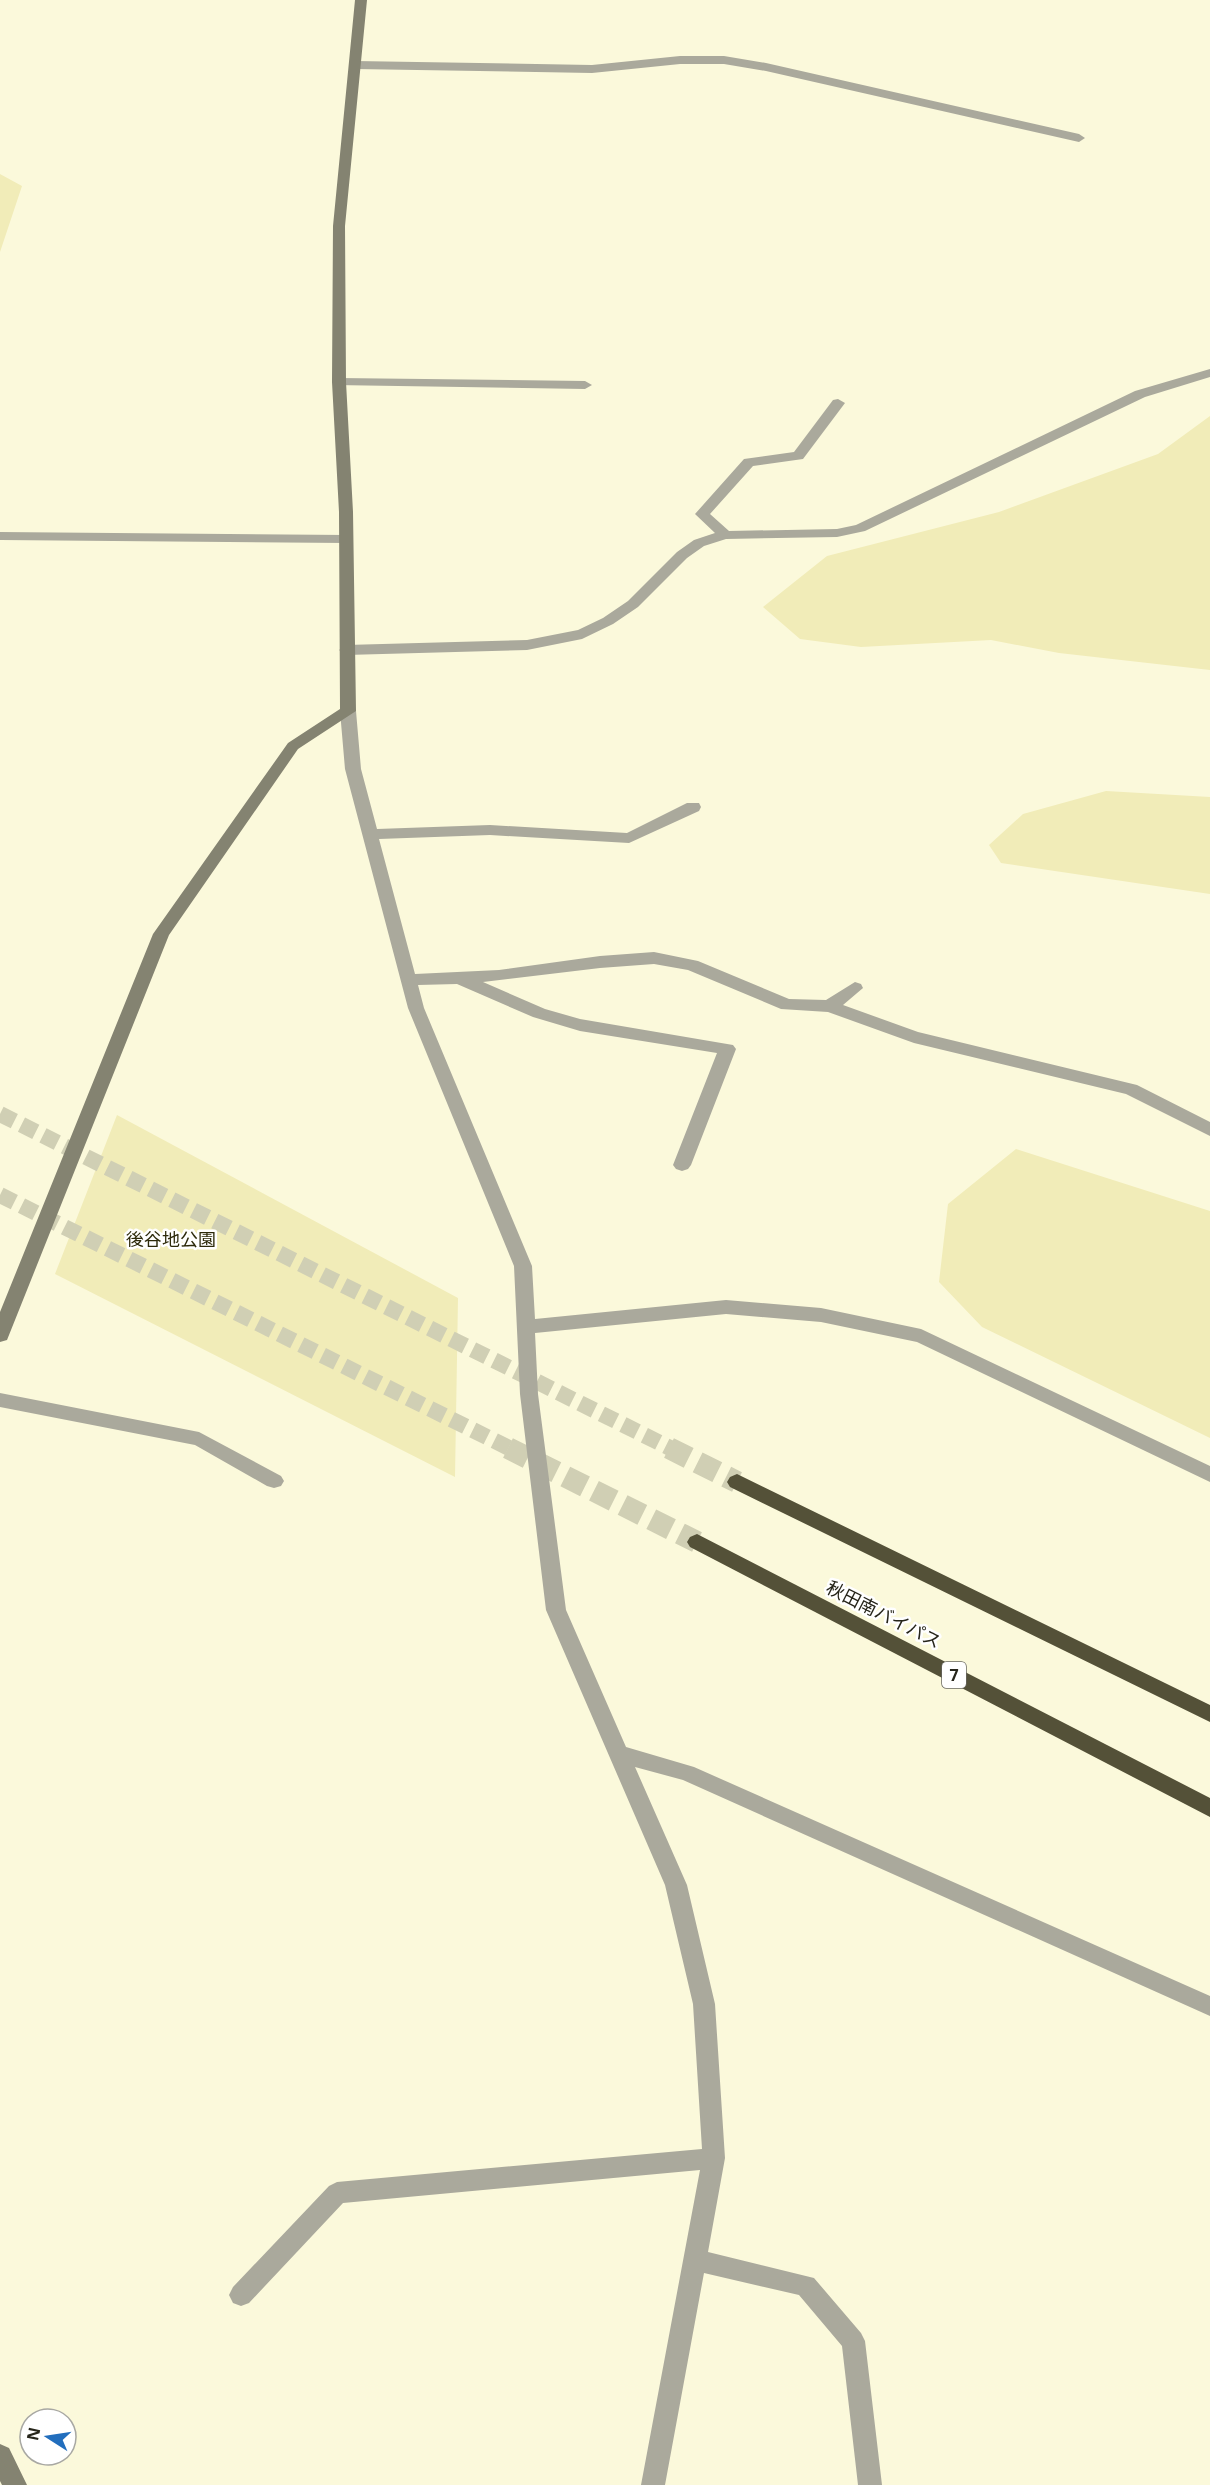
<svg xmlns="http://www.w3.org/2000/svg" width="1210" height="2485" viewBox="0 0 1210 2485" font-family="'Open Sans','Noto Sans JP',sans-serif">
	<rect width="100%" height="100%" fill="#fbf9db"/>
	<path fill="#f1ecb8" d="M0,174l22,12 -22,66z
		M1210,416v254l-151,-17 -68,-13 -130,7 -61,-8 -37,-32 64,-51 172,-44 159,-58z
		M1106,791l104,6v97l-209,-31 -12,-18 34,-31z
		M117,1115l341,183 -3,179 -400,-203z
		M1016,1149l194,62v227l-228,-111 -43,-45 9,-78z"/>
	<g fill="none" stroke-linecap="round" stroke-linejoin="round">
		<path stroke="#d0cfb4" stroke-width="16" stroke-dasharray="16 8" stroke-linecap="butt" d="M0,1114l672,335
			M0,1195l511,254"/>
		<path stroke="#d0cfb4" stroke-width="22" stroke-dasharray="22 10" stroke-linecap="butt" d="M508,1448l189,94
			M669,1448l68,34"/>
		<path fill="#aaa99c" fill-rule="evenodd" d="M339,378l246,3 7,4 -7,4 -251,-4 -2,-3z"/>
		<path fill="#aaa99c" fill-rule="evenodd" d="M680,56h44l42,7 313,71 6,4 -6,4 -313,-71 -42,-7h-44l-88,9 -237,-4 -6,-4 6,-4 237,4z
			M1210,369v8l-65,20 -280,134 -28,6 -111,2 -22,7 -17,12 -49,49 -25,17 -31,15 -55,11 -181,5 -7,-5 7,-5 181,-5 51,-10 25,-12 25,-17 49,-49 17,-12 21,-7 -20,-19 49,-55 50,-7 39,-52 5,-1 7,4 -42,56 -50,7 -43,48 19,17 108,-2 19,-4 279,-134z
			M0,532l346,3 7,4 -7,4 -346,-3z
			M348,706l8,5 5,58 16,60 113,-4 137,8 60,-30h12l2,4 -2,4 -70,32 -139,-8 -111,4 36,135 84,-4 101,-14 54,-4 44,9 91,38 37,1 29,-18 6,2 2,4 -20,17 75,27 219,53 73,37v14l-84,-42 -212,-51 -86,-31 -47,-3 -93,-39 -34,-6 -54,4 -117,14 62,27 35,10 153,26 3,4 -45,116 -3,4 -6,2 -6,-2 -3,-4 44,-112 -137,-22 -47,-14 -76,-33 -39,1 6,23 108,258 3,53 191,-19 95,8 100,21 289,137v16l-293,-140 -96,-20 -95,-8 -191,19 3,61 28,216 60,137 68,20 516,229v20l-527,-236 -48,-13 52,118 28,119 10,154 -17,94 106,26 47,55 4,8 17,144h-24l-16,-139 -43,-51 -95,-22 -39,212h-24l59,-315 -357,33 -94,100 -8,3 -8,-3 -4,-8 4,-8 96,-101 8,-4 365,-33 -9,-145 -28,-119 -119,-275 -26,-216 -6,-128 -106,-258 -63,-239 -5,-58z
			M0,1393l199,39 82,44 3,5 -3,5 -7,2 -7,-2 -72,-41 -195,-38z"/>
		<path fill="#848371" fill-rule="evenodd" d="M355,0h12l-22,226 1,156 7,130 3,199 -58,38 -129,186 -162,405 -7,2v-30l153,-378 135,-191 52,-34 -1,-197 -7,-130 1,-156z
			M0,2444l9,4 18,37h-25l-2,-4z"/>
		<path fill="#545138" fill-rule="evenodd" d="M737,1474l473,231v17l-480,-235 -3,-5 3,-5z
			M697,1534l513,264v19l-520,-270 -3,-5 3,-5z"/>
	</g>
	<g text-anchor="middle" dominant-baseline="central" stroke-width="5" stroke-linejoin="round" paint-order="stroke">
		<rect fill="#fff" stroke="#67665f" stroke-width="1.5" x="942" y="1662" width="24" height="26" rx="4.5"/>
		<g font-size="16" font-weight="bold" fill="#26251a">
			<text x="954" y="1675">7</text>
		</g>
		<g font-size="18" fill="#2d2a0b" stroke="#fff">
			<text x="171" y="1239">後谷地公園</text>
		</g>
		<g font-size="18" fill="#26251a" stroke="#fff">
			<text transform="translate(884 1614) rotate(27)">秋田南バイパス</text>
		</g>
	</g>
	<g transform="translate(48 2437) rotate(282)"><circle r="28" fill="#ffffff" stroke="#a8a8a3" stroke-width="1.5"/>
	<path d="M0-4.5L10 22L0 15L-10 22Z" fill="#226ebd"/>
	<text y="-9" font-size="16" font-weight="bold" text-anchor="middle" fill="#26251a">N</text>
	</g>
</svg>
